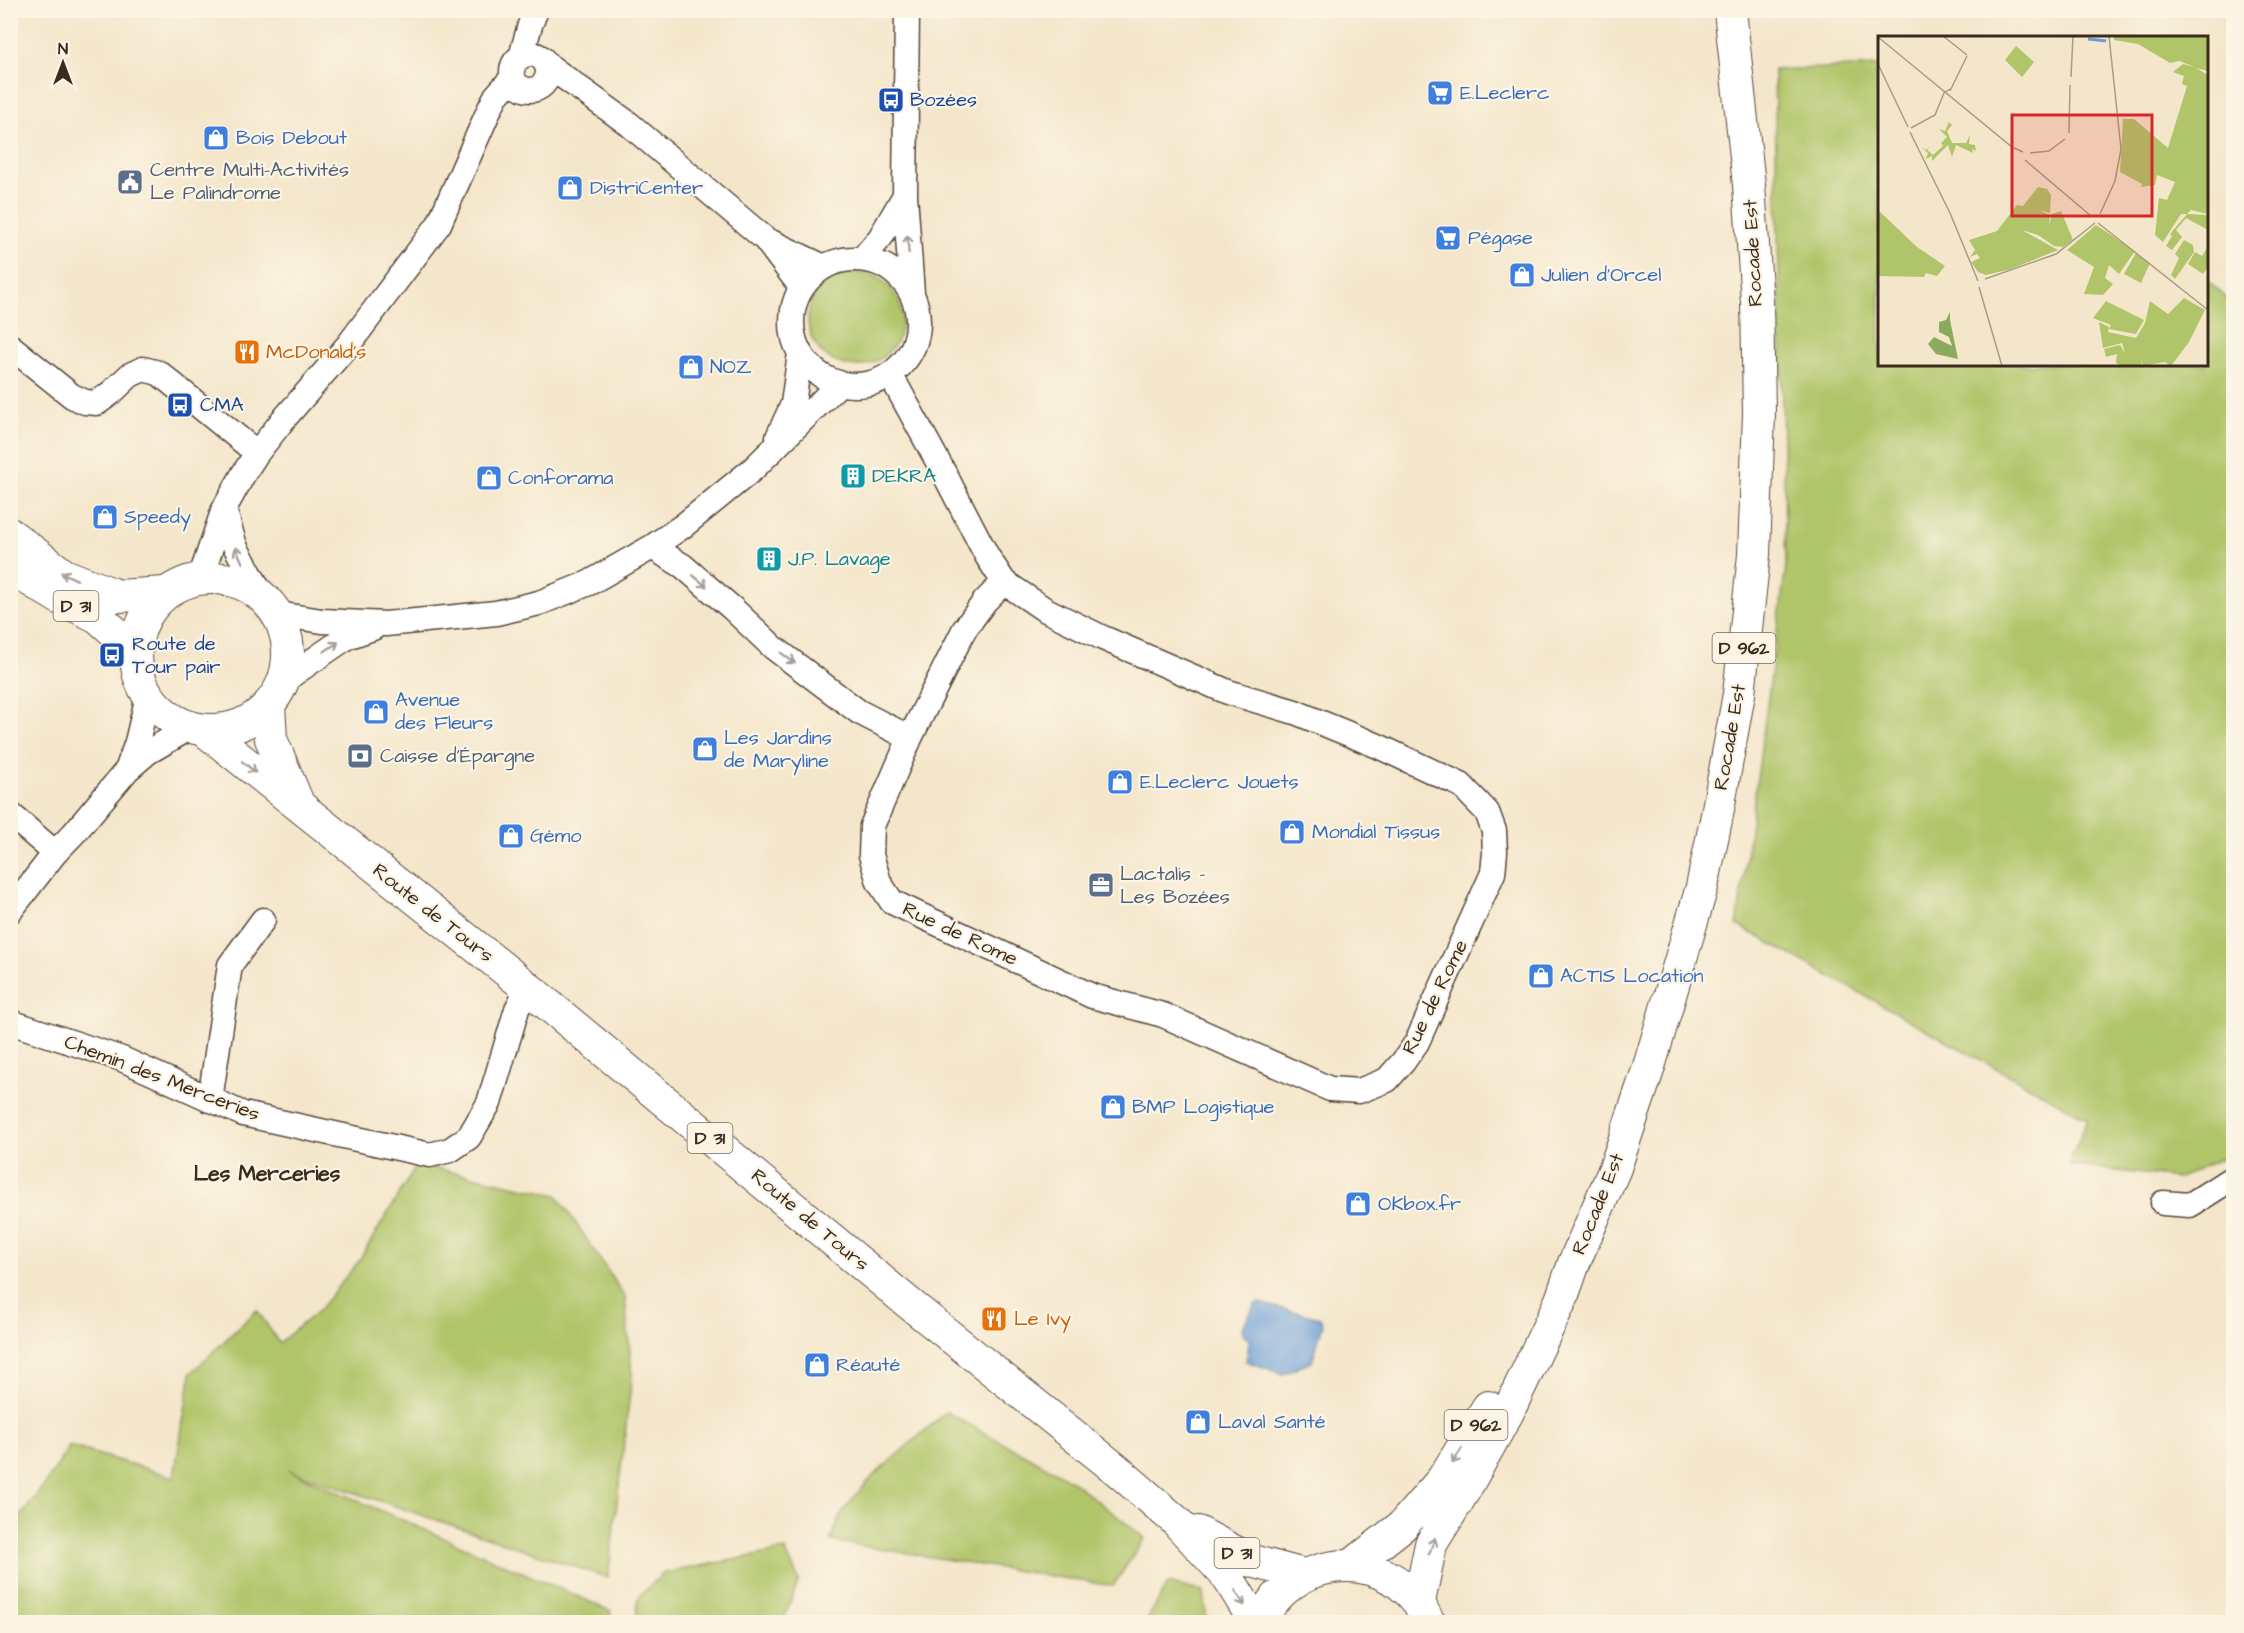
<svg xmlns="http://www.w3.org/2000/svg" width="2244" height="1633" viewBox="0 0 2244 1633" font-family="'Architects Daughter',sans-serif">
	<rect width="100%" height="100%" fill="#fcf5e5"/>
	<filter id="ink" filterUnits="userSpaceOnUse"><feTurbulence type="fractalNoise" baseFrequency=".0167" numOctaves="2"/><feDisplacementMap in="SourceGraphic" scale="12" xChannelSelector="R" yChannelSelector="G"/><feConvolveMatrix kernelMatrix="1 2 1 2 8 2 1 2 1" color-interpolation-filters="sRGB"/></filter>
	<filter id="wash" filterUnits="userSpaceOnUse"><feTurbulence type="fractalNoise" baseFrequency=".008" numOctaves="4" result="noise"/><feDisplacementMap in="SourceGraphic" scale="24" xChannelSelector="R" yChannelSelector="G"/><feGaussianBlur stdDeviation="1.35" result="paint"/><feColorMatrix in="noise" values="0 0 0 0 0 0 0 0 0 0 0 0 0 0 0 0 0 1.4 0 .05"/><feComposite in="paint" operator="in"/></filter>
	<g filter="url(#wash)">
		<rect width="100%" height="100%" fill="#f4e6ca"/>
		<path fill="#b0c569" stroke="#767844" stroke-width="1.5" d="M1879,66l1,298h326l1,-84 26,24v849l-54,25 -111,-13 20,-46 -351,-194 49,-359 -12,-496z
			M808 319a47 47 0 1 1 94 0a47 47 0 1 1-94 0Z
			M417,1164l140,31 68,102 7,78 -24,203 -320,-108 323,141 -2,11h-598v-92l45,-62 13,-22 105,31 17,-104 66,-63 22,33 40,-33 40,-49z
			M946,1412l123,67 76,59 -32,48 -283,-45 13,-30 29,-34z
			M785,1550l14,30 -14,36 3,6h-153l4,-26 25,-23z
			M1168,1583l36,9 3,30h-61z"/>
		<path fill="#6b9ed6" stroke="#53647a" stroke-width="1.5" d="M1259,1303l61,15 3,6 -11,38 -29,12 -37,-13 4,-22 -6,-3 -2,-7 13,-25z"/>
	</g>
	<g filter="url(#ink)">
		<g fill="none" stroke-linecap="round" stroke-linejoin="round">
			<defs>
				<path id="minor" d="M907,10l-2,185 7,98
					M512 72a18 18 0 1 1 36 0a18 18 0 1 1-36 0Z
					M521,57l9,-32 6,-15
					M546,64l83,60 136,115 37,49
					M769,241l55,26
					M862,259l18,-21 25,-43
					M792 322a63 63 0 1 1 126 0a63 63 0 1 1-126 0Z
					M10,346l62,50 13,6 12,1 14,-10 19,-18 13,-6 16,4 98,80
					M890,374l53,97 44,85 17,26 40,27 59,29 125,54 67,20 83,34 83,39 26,27 7,19 1,21 -2,21 -76,169 -14,20 -16,18 -28,11 -29,-2 -167,-74 -71,-19 -200,-94 -13,-20 -8,-27 1,-29 38,-88 54,-108 21,-29 19,-19
					M778,437l15,-33 7,-51
					M224,509l11,37 28,51
					M652,547l31,19 50,43 41,39 85,64 51,26
					M200,579l24,-70 20,-36 13,-20 26,-33 66,-76 90,-120 51,-116 6,-12 17,-19
					M278,614l44,7 64,3 110,-11 43,-10 50,-20 63,-36 31,-21 70,-57 87,-86
					M283,681l64,-44 26,-9
					M128,768l9,-26 11,-46
					M10,814l45,39
					M10,911l45,-58 20,-21 52,-62 21,-18 43,-25
					M10,1022l112,37 121,55 187,41 20,-5 19,-13 20,-34 28,-94 11,-21
					M210,1100l20,-135 33,-45
					M2163,1203l27,2 44,-28"/>
				<path id="major" d="M10,534l54,41 54,21 47,-3
					M10,568l51,31 37,18 38,34
					M136 654a76 76 0 1 1 152 0a76 76 0 1 1-152 0Z
					M269,705l2,34 27,64
					M204,730l324,258 383,317 206,165 59,51 51,55 28,46
					M1198,1532l54,29 52,14
					M1351,1566l51,-40 40,-46 46,-73
					M1419,1602l12,-58 33,-53 44,-79 53,-112 13,-37 41,-95 33,-98 54,-183 14,-67 23,-126 15,-139 5,-143 -2,-110 -8,-117 -19,-175
					M1260,1622c30,-63 113,-77 158,-20 4,6 7,14 11,20"/>
			</defs>
			<use href="#minor" stroke="#574638" stroke-width="27"/>
			<use href="#major" stroke="#574638" stroke-width="34"/>
			<use href="#minor" stroke="#fff" stroke-width="24"/>
			<use href="#major" stroke="#fff" stroke-width="32"/>
		</g>
		<defs><path id="oneway-shaft" d="M-6 0H5M1.5-3L5.5 0L1.5 3" fill="none" stroke-width="1.6" stroke-linecap="round" stroke-linejoin="round" transform="scale(1.5)"/></defs>
		<g stroke="#a79f9a">
			<use href="#oneway-shaft" transform="translate(908 244) rotate(-94)"/>
			<use href="#oneway-shaft" transform="translate(239 555) rotate(-115)"/>
			<use href="#oneway-shaft" transform="translate(69 576) rotate(-155)"/>
			<use href="#oneway-shaft" transform="translate(700 581) rotate(40)"/>
			<use href="#oneway-shaft" transform="translate(331 647) rotate(-33)"/>
			<use href="#oneway-shaft" transform="translate(788 658) rotate(37)"/>
			<use href="#oneway-shaft" transform="translate(249 767) rotate(39)"/>
			<use href="#oneway-shaft" transform="translate(1457 1456) rotate(122)"/>
			<use href="#oneway-shaft" transform="translate(1432 1546) rotate(-69)"/>
			<use href="#oneway-shaft" transform="translate(1240 1598) rotate(59)"/>
		</g>
	</g>
	<defs>
		<symbol id="supermarket-square" viewBox="-11 -11 22 22"><rect x="-9" y="-9" width="18" height="18" rx="4" fill="#3f7fe0" stroke="#fcf5e5"/><path d="M-6-5.5h2.5l.6 2H6L4.5 2H-2.5L-4.4-4H-6ZM-1.5 3.2a1.3 1.3 0 1 0 .1 0ZM3 3.2a1.3 1.3 0 1 0 .1 0Z" fill="#fff"/></symbol>
		<symbol id="bus-square" viewBox="-11 -11 22 22"><rect x="-9" y="-9" width="18" height="18" rx="4" fill="#1a4fb4" stroke="#fcf5e5"/><path d="M-5-6H5V4H4V6H2V4H-2V6H-4V4H-5ZM-3.5-4V0h7V-4ZM-3.5 1.2v1.5H-2V1.2ZM2 1.2v1.5H3.5V1.2Z" fill="#fff"/></symbol>
		<symbol id="shop-square" viewBox="-11 -11 22 22"><rect x="-9" y="-9" width="18" height="18" rx="4" fill="#3f7fe0" stroke="#fcf5e5"/><path d="M-5-2.5h2.3a2.7 3.5 0 0 1 5.4 0H5L5.5 6h-11ZM-1.5-2.5h3a1.5 2.3 0 0 0-3 0Z" fill="#fff"/></symbol>
		<symbol id="civic-square" viewBox="-11 -11 22 22"><rect x="-9" y="-9" width="18" height="18" rx="4" fill="#5c6f8a" stroke="#fcf5e5"/><path d="M-.6-6.5H3V-4.5H.6V-3L4-1V1h2V6H-6V1h2V-1L-.6-3ZM-1.2 2.5V6h2.4V2.5Z" fill="#fff"/></symbol>
		<symbol id="restaurant-square" viewBox="-11 -11 22 22"><rect x="-9" y="-9" width="18" height="18" rx="4" fill="#e8710a" stroke="#fcf5e5"/><path d="M-5-6h1v4h1v-4h1v4h1v-4h1v5L-1.5 .5V6h-2V.5L-5-1ZM5-6V6H3V1.5H1.5Q1.5-4 5-6Z" fill="#fff"/></symbol>
		<symbol id="building-square" viewBox="-11 -11 22 22"><rect x="-9" y="-9" width="18" height="18" rx="4" fill="#0f9aa8" stroke="#fcf5e5"/><path d="M-4-6H4V6H1V3H-1V6H-4ZM-2.5-4.3h1.7v1.8h-1.7ZM.8-4.3h1.7v1.8H.8ZM-2.5-1h1.7V.8h-1.7ZM.8-1h1.7V.8H.8Z" fill="#fff"/></symbol>
		<symbol id="bank-square" viewBox="-11 -11 22 22"><rect x="-9" y="-9" width="18" height="18" rx="4" fill="#5c6f8a" stroke="#fcf5e5"/><path d="M-6-4H6V4H-6ZM0-2.3a2.3 2.3 0 1 0 0 4.6a2.3 2.3 0 1 0 0-4.6Z" fill="#fff"/></symbol>
		<symbol id="office-square" viewBox="-11 -11 22 22"><rect x="-9" y="-9" width="18" height="18" rx="4" fill="#5c6f8a" stroke="#fcf5e5"/><path d="M-6-3h4V-5.5h4V-3h4V5H-6ZM-1-4.5V-3h2v-1.5ZM-6 0V1H6V0Z" fill="#fff"/></symbol>
	</defs>
	<g fill-rule="evenodd">
		<use href="#supermarket-square" x="1425" y="78" width="30" height="30"/>
		<use href="#bus-square" x="876" y="85" width="30" height="30"/>
		<use href="#shop-square" x="201" y="123" width="30" height="30"/>
		<use href="#civic-square" x="115" y="167" width="30" height="30"/>
		<use href="#shop-square" x="555" y="173" width="30" height="30"/>
		<use href="#supermarket-square" x="1433" y="223" width="30" height="30"/>
		<use href="#shop-square" x="1507" y="260" width="30" height="30"/>
		<use href="#restaurant-square" x="232" y="337" width="30" height="30"/>
		<use href="#shop-square" x="676" y="352" width="30" height="30"/>
		<use href="#bus-square" x="165" y="390" width="30" height="30"/>
		<use href="#building-square" x="838" y="461" width="30" height="30"/>
		<use href="#shop-square" x="474" y="463" width="30" height="30"/>
		<use href="#shop-square" x="90" y="502" width="30" height="30"/>
		<use href="#building-square" x="754" y="544" width="30" height="30"/>
		<use href="#bus-square" x="97" y="640" width="30" height="30"/>
		<use href="#shop-square" x="361" y="697" width="30" height="30"/>
		<use href="#shop-square" x="690" y="734" width="30" height="30"/>
		<use href="#bank-square" x="345" y="741" width="30" height="30"/>
		<use href="#shop-square" x="1105" y="767" width="30" height="30"/>
		<use href="#shop-square" x="1277" y="817" width="30" height="30"/>
		<use href="#shop-square" x="496" y="821" width="30" height="30"/>
		<use href="#office-square" x="1086" y="870" width="30" height="30"/>
		<use href="#shop-square" x="1526" y="961" width="30" height="30"/>
		<use href="#shop-square" x="1098" y="1092" width="30" height="30"/>
		<use href="#shop-square" x="1343" y="1189" width="30" height="30"/>
		<use href="#restaurant-square" x="979" y="1304" width="30" height="30"/>
		<use href="#shop-square" x="802" y="1350" width="30" height="30"/>
		<use href="#shop-square" x="1183" y="1407" width="30" height="30"/>
	</g>
	<g text-anchor="middle" dominant-baseline="central" stroke-width="4.5" stroke-linejoin="round" paint-order="stroke">
		<g fill="#fcf5e5" stroke="#75675a" stroke-width="1.5">
			<rect x="53.5" y="591" width="45" height="30" rx="4.5"/>
			<rect x="1712.5" y="633" width="63" height="30" rx="4.5"/>
			<rect x="687.5" y="1123" width="45" height="30" rx="4.5"/>
			<rect x="1444.5" y="1410" width="63" height="30" rx="4.5"/>
			<rect x="1214.5" y="1538" width="45" height="30" rx="4.5"/>
		</g>
		<g font-size="18" font-weight="bold" fill="#3b2a1e">
			<text x="76" y="606">D 31</text>
			<text x="1744" y="648">D 962</text>
			<text x="710" y="1138">D 31</text>
			<text x="1476" y="1425">D 962</text>
			<text x="1237" y="1553">D 31</text>
		</g>
		<g font-size="20" fill="#366cbe" stroke="#fcf5e5" text-anchor="start">
			<text x="1460" y="93">E.Leclerc</text>
			<text x="236" y="138">Bois Debout</text>
			<text x="590" y="188">DistriCenter</text>
			<text x="1468" y="238">Pégase</text>
			<text x="1541" y="275">Julien d'Orcel</text>
			<text x="710" y="367">NOZ</text>
			<text x="508" y="478">Conforama</text>
			<text x="124" y="517">Speedy</text>
			<text x="395" y="700">Avenue<tspan x="395" dy="23">des Fleurs</tspan></text>
			<text x="724" y="738">Les Jardins<tspan x="724" dy="23">de Maryline</tspan></text>
			<text x="1140" y="782">E.Leclerc Jouets</text>
			<text x="1312" y="832">Mondial Tissus</text>
			<text x="530" y="836">Gémo</text>
			<text x="1560" y="976">ACTIS Location</text>
			<text x="1132" y="1107">BMP Logistique</text>
			<text x="1378" y="1204">OKbox.fr</text>
			<text x="836" y="1365">Réauté</text>
			<text x="1218" y="1422">Laval Santé</text>
		</g>
		<g font-size="20" fill="#164399" stroke="#fcf5e5" text-anchor="start">
			<text x="910" y="100">Bozées</text>
			<text x="200" y="405">CMA</text>
			<text x="132" y="644">Route de<tspan x="132" dy="23">Tour pair</tspan></text>
		</g>
		<g font-size="20" fill="#4e5e75" stroke="#fcf5e5" text-anchor="start">
			<text x="150" y="170">Centre Multi-Activités<tspan x="150" dy="23">Le Palindrome</tspan></text>
			<text x="380" y="756">Caisse d'Épargne</text>
			<text x="1120" y="874">Lactalis -<tspan x="1120" dy="23">Les Bozées</tspan></text>
		</g>
		<g font-size="20" fill="#3b2a1e" stroke="#fcf5e5">
			<text transform="translate(1753 253) rotate(-93)">Rocade Est</text>
			<text transform="translate(1730 737) rotate(-80)">Rocade Est</text>
			<text transform="translate(433 913) rotate(38)">Route de Tours</text>
			<text transform="translate(960 934) rotate(25)">Rue de Rome</text>
			<text transform="translate(1435 997) rotate(-64)">Rue de Rome</text>
			<text transform="translate(162 1078) rotate(21)">Chemin des Merceries</text>
			<text transform="translate(1598 1204) rotate(-68)">Rocade Est</text>
			<text transform="translate(810 1220) rotate(40)">Route de Tours</text>
		</g>
		<g font-size="20" fill="#c56008" stroke="#fcf5e5" text-anchor="start">
			<text x="266" y="352">McDonald's</text>
			<text x="1014" y="1319">Le Ivy</text>
		</g>
		<g font-size="20" fill="#0d838f" stroke="#fcf5e5" text-anchor="start">
			<text x="872" y="476">DEKRA</text>
			<text x="788" y="559">J.P. Lavage</text>
		</g>
		<g font-size="21" font-weight="bold" fill="#3b2a1e" stroke="#fcf5e5">
			<text x="267" y="1173">Les Merceries</text>
		</g>
	</g>
	<g transform="translate(1878 36)">
		<rect width="330" height="330" fill="#f4e6ca"/>
		<path d="M236,0h94v35l-12,-3 12,7v139l-17,-4 -4,4 21,1v15l-22,-12 -10,12 6,7 -10,13 -6,-4 6,-10 -2,-2 17,-20h-6l-18,28 -8,-7 4,-37 8,2 8,-18 -18,-7 -2,10 -14,2 1,-3 -22,-12 3,-53h11l34,29 19,-62 -5,-2 2,-8 -11,-4 10,-8 12,3 -16,-6 -9,2 -32,-19 -24,-4zM138,10l18,16 -12,15 -17,-17zM71,86l3,3 -5,6 5,12h14l4,-8 -1,9 6,1 1,6 -4,-2 1,4 -17,-8 -4,12 -4,-12 -16,16v-5l-6,3 2,-6 -7,-6 5,3 4,-4 -3,4 6,5 10,-9 -2,-3 6,-6 -8,-8 6,2zM160,151l9,2 4,6 -1,18 -11,-3 11,5 -1,11 3,-12 9,-3 12,29 -10,7 -9,-1 -16,-11 -16,-5 36,20 -47,19 -25,6 -8,-3 -7,-10 9,-4 -3,-4 -7,3 5,-7 -6,-10 28,-9 20,-26 6,1zM0,174l39,37 28,19 -8,10 -11,-3 -2,4 -46,-1zM218,189l39,26 -16,23 -10,-9 -4,13 8,6 -10,11 -19,-1 10,-27 -27,-17zM306,204l9,5 1,7 -19,27 -4,-4 8,-17 -4,-4zM330,210v21l-5,7 -15,-10 7,-12 7,4zM258,217l14,10 -9,20 -17,-9zM306,262l21,12 -16,32 -18,24 -6,-4 -22,4 -2,-7 1,7h-21l-5,-3 1,-9 -11,3 -2,-8 16,-4 5,8 -3,-10 -19,5 -4,-26 10,5 -1,5 28,6 9,-15 5,-22 18,13zM228,265l38,19 -8,14 -27,-5 2,-4 -18,-7z" fill="#b0c569"/>
		<path d="M72,276v8l8,39 -22,-5 -8,-10 6,-7 18,9 -3,-9 -10,-5v-10l7,-2z" fill="#8caa5d"/>
		<path fill="none" stroke="#6b9ed6" stroke-width="3" d="M210,3l18,2"/>
		<path fill="none" stroke="#aa9b85" stroke-width="1.5" d="M65,0l24,19M0,1l134,110 11,5M0,28l30,63M193,41l2,-41M72,55l17,-35M33,92l24,-13 9,-22 6,-4M32,96l40,81 28,68M191,97l1,-48M152,117l19,-2 16,-12M147,124l66,56M222,178l15,-33 6,-32 -12,-113M220,187l110,87M107,243l71,-25 39,-31M101,251l23,79"/>
		<path fill="#d62828" fill-opacity="0.15" stroke="#d62828" stroke-width="3" d="M134,79h140v101h-140z"/>
		<rect width="330" height="330" fill="none" stroke="#3b2a1e" stroke-width="3"/>
	</g>
	<rect width="2244" height="1633" fill="none" stroke="#fcf5e5" stroke-width="36"/>
	<g transform="translate(63 63)" stroke="#fcf5e5" stroke-width="4.5" paint-order="stroke">
	<path d="M0-4.5L10 22L0 15L-10 22Z" fill="#3b2a1e"/>
	<text y="-9" font-size="16" font-weight="bold" text-anchor="middle" fill="#3b2a1e">N</text>
	</g>
</svg>
